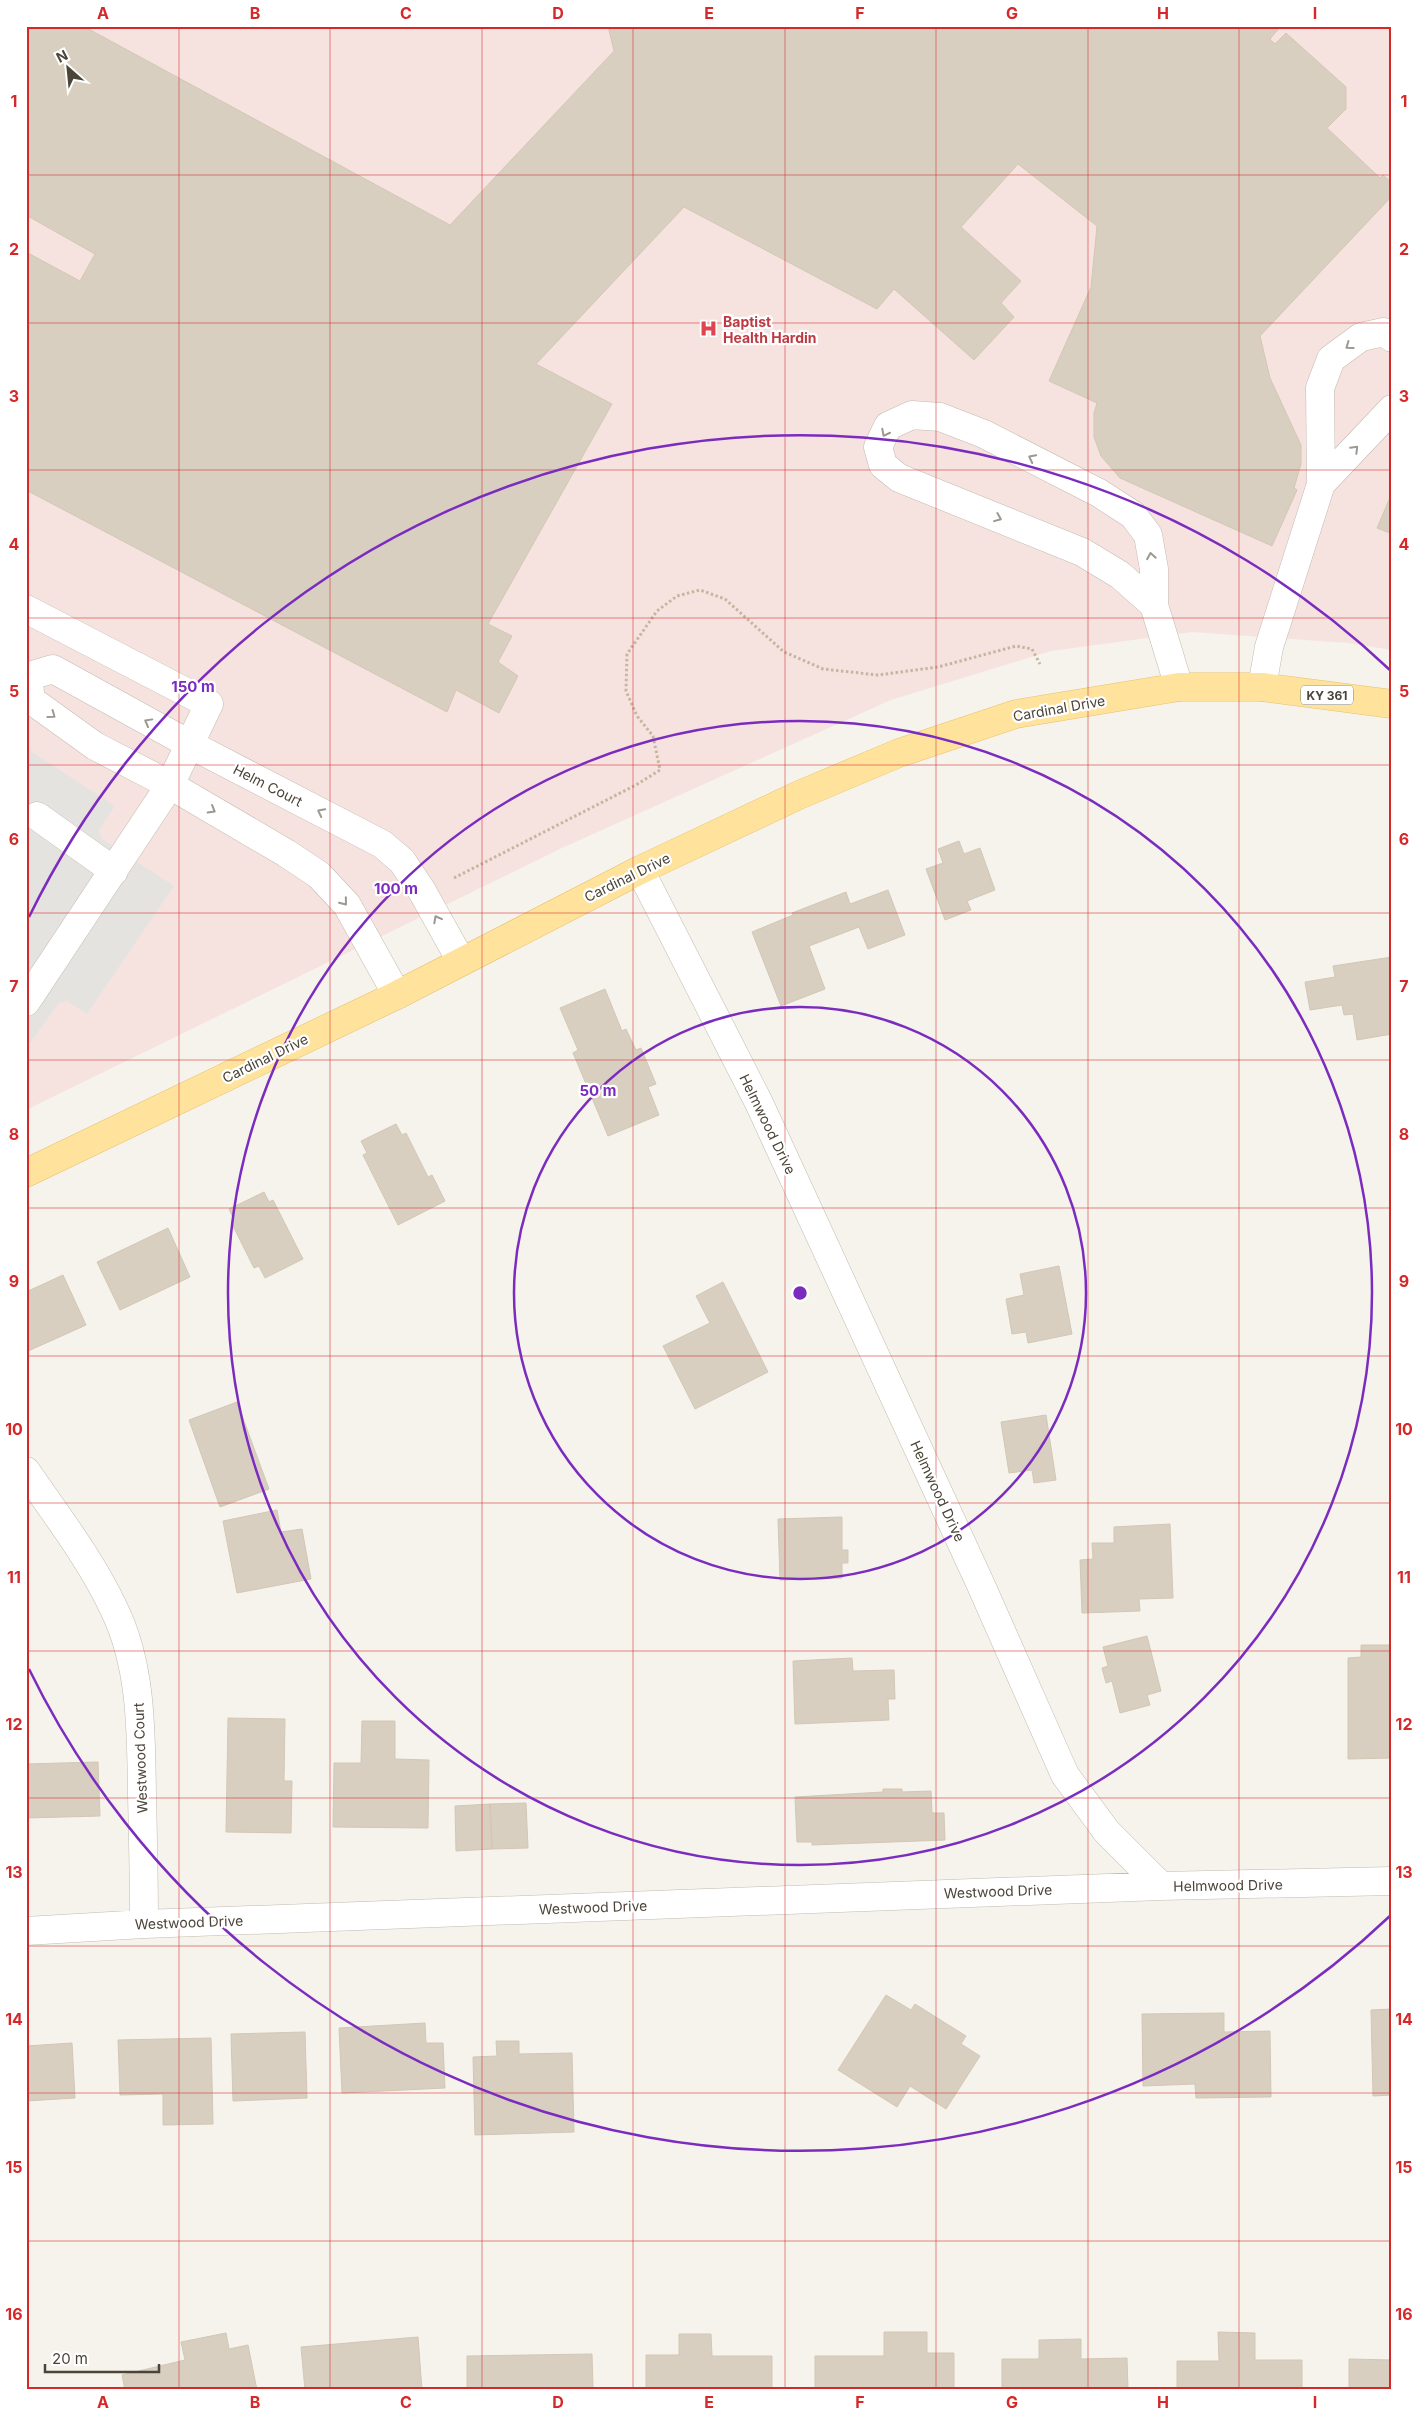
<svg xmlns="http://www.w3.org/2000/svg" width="1418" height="2416" viewBox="0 0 1418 2416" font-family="Inter,sans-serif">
	<rect width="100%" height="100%" fill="#f6f3ec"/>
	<path fill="#f6e3e0" d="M26,26h1366v624l-44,-7 -156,-11 -141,19 -160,49 -329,148 -536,262z"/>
	<path fill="#e5e3e0" d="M26,748l89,58 -16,24 2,8 73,48 -87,128 -20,-13 -8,2 -29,40 -4,-1z"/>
	<path fill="#d8cfc1" stroke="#d3c7b4" d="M26,26h57l367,199 164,-174 -6,-25h673l-11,13 5,5 11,-11 60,54v22l-19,19 53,50 3,-3 9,8v13l-132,140 10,42 31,67v19l-7,24 3,2 -25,56 -152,-68 -19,-22 -7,-19v-24l3,-10 -48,-22 42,-94 6,-61 -79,-62 -57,63 60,54 -20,22 13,14 -40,43 -80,-71 -17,20 -193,-102 -148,157 76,40 -124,220 24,12 -14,26 20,14 -19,37 -43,-23 -9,22 -421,-222v-238l54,29 15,-27 -69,-39z
		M1392,493v41l-15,-6z
		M959,841l5,13 16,-6 15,42 -28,11 4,9 -26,10 -19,-51 17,-6 -5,-14z
		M888,890l17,45 -37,14 -9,-22 -50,19 16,43 -44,17 -29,-74 41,-17 -1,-2 54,-21 4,12z
		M1392,957v77l-35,6 -4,-26 -9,1 -2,-10 -32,5 -5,-28 30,-5 -2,-11z
		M605,989l17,42 4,-2 10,21 5,-2 15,36 -8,3 11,28 -51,21 -35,-83 5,-3 -18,-42z
		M396,1124l6,11 4,-2 22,44 4,-2 13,26 -47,24 -35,-70 4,-2 -6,-12z
		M264,1192l5,10 4,-2 30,59 -38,19 -6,-12 -5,2 -23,-46 3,-2 -5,-11z
		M168,1228l22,49 -70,33 -23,-48z
		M1059,1266l13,68 -44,9 -2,-11 -14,2 -6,-35 18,-4 -4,-21z
		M63,1275l23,50 -60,27v-60z
		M723,1282l45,90 -73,37 -32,-63 47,-23 -14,-27z
		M237,1402l32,87 -49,18 -31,-87z
		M1046,1415l10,65 -22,3 -2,-13 -23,3 -8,-51z
		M277,1510l4,22 21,-3 9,50 -74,14 -14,-72z
		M842,1517v33h6v13h-6v15l-62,2 -2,-61z
		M1170,1524l3,74 -34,1 1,12 -58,2 -2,-53 13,-1 -1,-16h22v-16z
		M1147,1636l14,55 -14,4 3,10 -30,8 -8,-32 -6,2 -4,-15 6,-2 -5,-19z
		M1361,1645h31v113l-44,1v-101l13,-1z
		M852,1658l1,13 41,-1 1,29h-7l1,21 -94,4 -2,-63z
		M228,1718l57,1 -1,62h8l-1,52 -65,-1z
		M362,1721h33v38l34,1 -1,68 -95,-1 1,-64h27z
		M98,1762l2,54 -74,2v-54z
		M883,1789h19v3l29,-1 1,22h12l1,27 -133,5v-3h-15l-2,-45 88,-5z
		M526,1803l2,45 -36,1 -2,-45z
		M490,1804l2,45 -36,2 -1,-45z
		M886,1995l25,15 4,-6 51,32 -5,8 19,12 -34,53 -36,-23 -13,21 -59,-37z
		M1392,2009v86l-19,1 -2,-86z
		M1224,2013v19l46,-1 1,66 -75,1 -1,-14 -52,2 -1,-72z
		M425,2023l1,20h17l2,45 -103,5 -3,-65z
		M305,2032l2,66 -74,3 -2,-67z
		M211,2038l2,86 -50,1v-31l-43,1 -2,-55z
		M496,2041h23v13l53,-1 2,79 -99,3 -2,-78 24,-1z
		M72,2043l3,55 -49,3v-55z
		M884,2332h43v21h27v37h-139v-34h69z
		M1218,2332l37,1v27h47v30h-125v-29h42z
		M226,2333l3,16 19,-4 9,45h-132l-3,-15 63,-15 -4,-18z
		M679,2334h32l1,22h60v34h-126v-35h33z
		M418,2337l4,53h-117l-4,-43z
		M1081,2339v20l46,-1 1,32h-126v-31h37v-19z
		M592,2354l1,36h-126v-34z
		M1349,2359l43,1v30h-43z"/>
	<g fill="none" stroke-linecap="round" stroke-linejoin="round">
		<defs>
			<path id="minor" d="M1321,484l71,-75
				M1154,605l-34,-30 -38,-23 -183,-74 -16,-13 -5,-18 10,-21 24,-11 28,2 44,17 115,59 34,22 15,20 6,34v36l25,82
				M26,609l183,95 -39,81 -144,217
				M26,677l27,-8 138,76 191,99 20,17 20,30 39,70
				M28,677l3,23 64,46 75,39 116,68 33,22 28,30 50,90
				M1262,687l7,-40 52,-163 -1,-96 11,-29 30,-22 23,-5 8,6
				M37,816l77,55
				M640,870l119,233 221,480 85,192 42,57 54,54 231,-5
				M26,1471c31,45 65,89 88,138 28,57 27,124 28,186 1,43 2,86 2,129
				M26,1931l118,-7 1017,-38"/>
			<path id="major" d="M26,1173l371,-178 243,-125 159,-75 100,-42 117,-39 163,-27h83l130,17"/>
		</defs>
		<use href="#minor" stroke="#c2bbae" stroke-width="29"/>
		<use href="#major" stroke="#e6c16a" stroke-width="29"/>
		<path stroke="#c4b79f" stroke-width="3" stroke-dasharray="2.5 2.5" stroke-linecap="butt" d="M454,878l182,-93 24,-15 -7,-34 -16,-20 -11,-25 1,-37 30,-43 20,-15 23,-6 25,9 59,53 39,17 55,6 60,-8 78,-21 16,3 8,15"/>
		<use href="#minor" stroke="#fff" stroke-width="28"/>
		<use href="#major" stroke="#ffe39c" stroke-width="28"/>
	</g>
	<defs><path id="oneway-chevron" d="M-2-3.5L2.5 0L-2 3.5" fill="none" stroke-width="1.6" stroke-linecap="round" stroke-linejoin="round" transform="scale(1.25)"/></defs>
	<g stroke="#9c9892">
		<use href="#oneway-chevron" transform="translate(1349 346) rotate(144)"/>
		<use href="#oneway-chevron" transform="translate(885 433) rotate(117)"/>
		<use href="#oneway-chevron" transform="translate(1355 449) rotate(-45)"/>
		<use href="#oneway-chevron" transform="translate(1032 458) rotate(-153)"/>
		<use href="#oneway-chevron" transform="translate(998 518) rotate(22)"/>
		<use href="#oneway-chevron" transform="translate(1151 556) rotate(-100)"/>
		<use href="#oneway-chevron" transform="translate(52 715) rotate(36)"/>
		<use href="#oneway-chevron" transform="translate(148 722) rotate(-151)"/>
		<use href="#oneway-chevron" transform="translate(212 810) rotate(30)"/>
		<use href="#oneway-chevron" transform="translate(321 812) rotate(-153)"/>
		<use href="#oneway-chevron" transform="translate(344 902) rotate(51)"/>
		<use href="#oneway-chevron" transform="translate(437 919) rotate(-118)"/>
	</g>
	<path fill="none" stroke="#d62828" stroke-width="1" stroke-opacity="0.55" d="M179,26v2364M330,26v2364M482,26v2364M633,26v2364M785,26v2364M936,26v2364M1088,26v2364M1239,26v2364M26,175h1366M26,323h1366M26,470h1366M26,618h1366M26,765h1366M26,913h1366M26,1060h1366M26,1208h1366M26,1356h1366M26,1503h1366M26,1651h1366M26,1798h1366M26,1946h1366M26,2093h1366M26,2241h1366"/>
	<g fill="none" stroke="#7b2cbf" stroke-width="2.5">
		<circle cx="800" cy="1293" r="286"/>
		<circle cx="800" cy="1293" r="572"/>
		<path d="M1391 1915A858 858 0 0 1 29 1669M29 917A858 858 0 0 1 1391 671"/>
	</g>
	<defs>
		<symbol id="hospital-bare" viewBox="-9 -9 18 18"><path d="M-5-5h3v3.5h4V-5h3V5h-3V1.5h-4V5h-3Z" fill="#e0444e" stroke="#fff" stroke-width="2.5" paint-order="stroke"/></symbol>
	</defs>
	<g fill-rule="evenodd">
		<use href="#hospital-bare" x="696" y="316" width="25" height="25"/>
	</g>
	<g text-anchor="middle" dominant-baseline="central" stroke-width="4.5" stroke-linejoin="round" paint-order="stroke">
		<rect fill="#fff" stroke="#817c74" stroke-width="1" x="1301" y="685.5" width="52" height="19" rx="4"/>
		<g font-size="12" font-weight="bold" fill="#4b4439">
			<text x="1327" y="695">KY 361</text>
		</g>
		<g font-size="14" font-weight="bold" fill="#be3a42" stroke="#fff" text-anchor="start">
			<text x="723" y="321">Baptist<tspan x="723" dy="16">Health Hardin</tspan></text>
		</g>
		<g font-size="14" fill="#4b4439" stroke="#fff">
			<text transform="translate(1059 708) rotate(-10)">Cardinal Drive</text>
			<text transform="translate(268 785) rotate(27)">Helm Court</text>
			<text transform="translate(627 877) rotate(-26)">Cardinal Drive</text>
			<text transform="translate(265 1058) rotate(-26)">Cardinal Drive</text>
			<text transform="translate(768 1124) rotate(64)">Helmwood Drive</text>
			<text transform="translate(938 1491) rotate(65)">Helmwood Drive</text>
			<text transform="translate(140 1758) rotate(-92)">Westwood Court</text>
			<text transform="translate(1228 1885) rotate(-1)">Helmwood Drive</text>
			<text transform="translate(998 1891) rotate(-2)">Westwood Drive</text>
			<text transform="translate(593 1907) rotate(-2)">Westwood Drive</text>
			<text transform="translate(189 1922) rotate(-2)">Westwood Drive</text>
		</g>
	</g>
	<circle cx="800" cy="1293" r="8" fill="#7b2cbf" stroke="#fff" stroke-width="2.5"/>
	<g font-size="15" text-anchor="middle" font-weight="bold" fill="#7b2cbf" stroke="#fff" stroke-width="4.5" stroke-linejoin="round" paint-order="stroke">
		<text x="193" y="692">150 m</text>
		<text x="396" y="894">100 m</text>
		<text x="598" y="1096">50 m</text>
	</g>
	<rect width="1418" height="2416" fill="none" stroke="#ffffff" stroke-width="55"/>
	<g transform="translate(68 68) rotate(333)" stroke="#ffffff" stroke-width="4" paint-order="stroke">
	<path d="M0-4L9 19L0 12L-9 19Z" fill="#4b4439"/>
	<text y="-8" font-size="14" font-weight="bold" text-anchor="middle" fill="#4b4439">N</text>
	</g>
	<path d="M45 2364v8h114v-8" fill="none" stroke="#4b4439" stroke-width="2.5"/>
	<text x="52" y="2364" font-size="15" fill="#4b4439" stroke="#ffffff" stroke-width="4" paint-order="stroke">20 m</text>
	<rect x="28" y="28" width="1362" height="2360" fill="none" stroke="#d62828" stroke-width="2"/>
	<g font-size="16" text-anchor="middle" font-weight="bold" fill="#d62828">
		<text x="103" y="19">A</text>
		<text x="255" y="19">B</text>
		<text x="406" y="19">C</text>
		<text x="558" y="19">D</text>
		<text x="709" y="19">E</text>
		<text x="860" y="19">F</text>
		<text x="1012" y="19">G</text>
		<text x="1163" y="19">H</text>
		<text x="1315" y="19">I</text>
		<text x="14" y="107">1</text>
		<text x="1404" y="107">1</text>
		<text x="14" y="255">2</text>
		<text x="1404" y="255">2</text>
		<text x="14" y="402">3</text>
		<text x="1404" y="402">3</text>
		<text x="14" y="550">4</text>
		<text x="1404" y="550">4</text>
		<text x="14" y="697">5</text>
		<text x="1404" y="697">5</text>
		<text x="14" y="845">6</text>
		<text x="1404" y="845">6</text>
		<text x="14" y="992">7</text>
		<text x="1404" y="992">7</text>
		<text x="14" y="1140">8</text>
		<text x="1404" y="1140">8</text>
		<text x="14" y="1287">9</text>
		<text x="1404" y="1287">9</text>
		<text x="14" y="1435">10</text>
		<text x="1404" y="1435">10</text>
		<text x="14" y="1583">11</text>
		<text x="1404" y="1583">11</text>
		<text x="14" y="1730">12</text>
		<text x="1404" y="1730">12</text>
		<text x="14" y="1878">13</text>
		<text x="1404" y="1878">13</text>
		<text x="14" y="2025">14</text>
		<text x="1404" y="2025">14</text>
		<text x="14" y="2173">15</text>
		<text x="1404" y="2173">15</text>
		<text x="14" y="2320">16</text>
		<text x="1404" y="2320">16</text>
		<text x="103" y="2408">A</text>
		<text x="255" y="2408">B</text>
		<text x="406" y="2408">C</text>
		<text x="558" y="2408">D</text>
		<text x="709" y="2408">E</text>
		<text x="860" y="2408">F</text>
		<text x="1012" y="2408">G</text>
		<text x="1163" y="2408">H</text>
		<text x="1315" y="2408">I</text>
	</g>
</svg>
